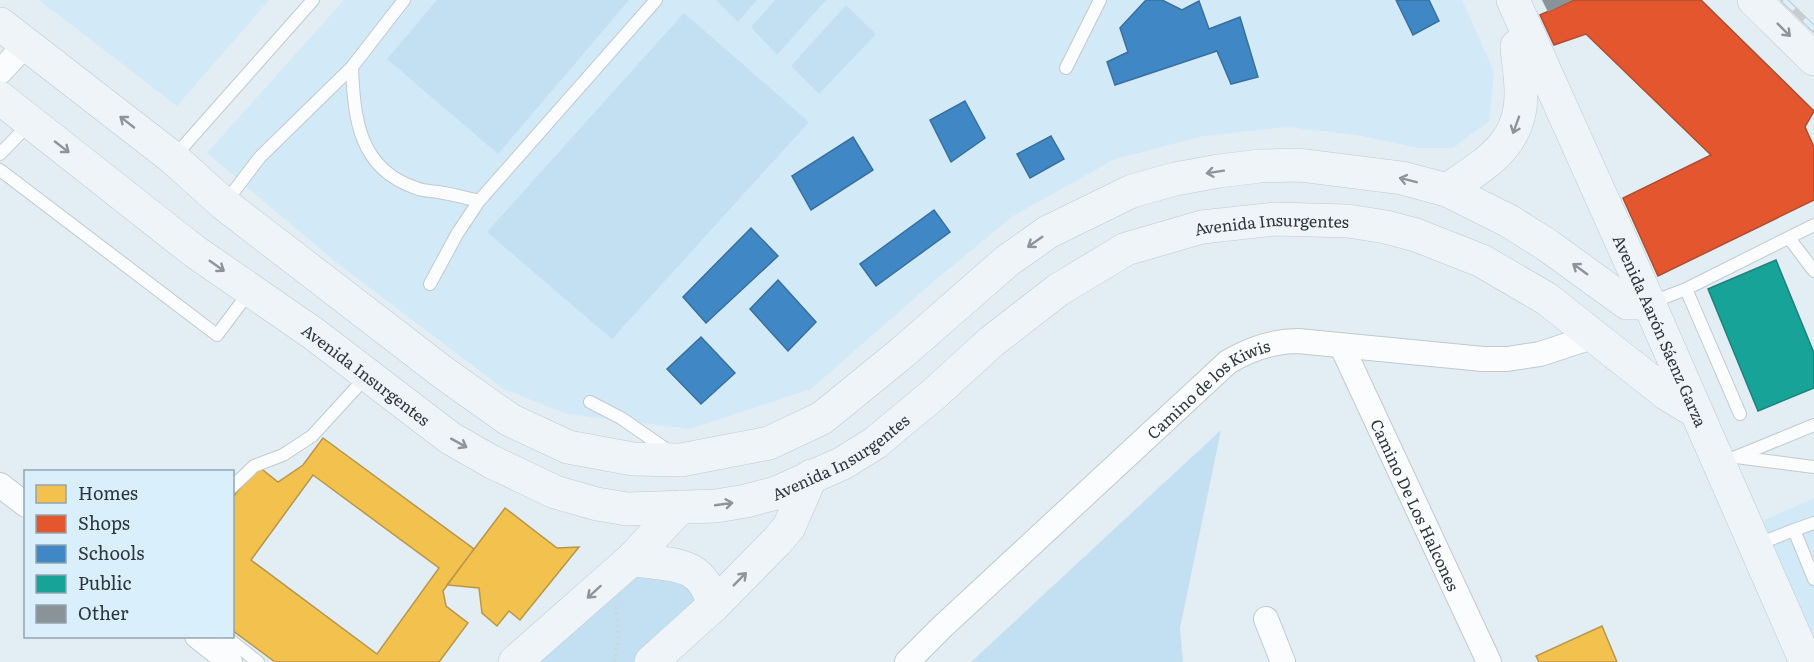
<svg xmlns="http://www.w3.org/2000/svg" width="1814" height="662" viewBox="0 0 1814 662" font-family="Literata,serif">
	<rect width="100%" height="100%" fill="#e2edf4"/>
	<path fill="#d2e9f7" d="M39,0h230l-92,106z
		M344,0h1118l32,72 -5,49 -36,27h-34l-62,-13 -70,-8 -84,9 -88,23 -102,57 -80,66 -122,107 -121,40 -123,-15 -63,-25 -167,-126 -130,-110z
		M1814,498v160l-60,-133z"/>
	<path fill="#c2e0f2" d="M437,0h192l-131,154 -111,-95z
		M716,0h41l-19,22z
		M775,0h51l-49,55 -26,-28z
		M846,5l30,29 -57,60 -28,-28z
		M684,13l125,109 -197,217 -125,-107z
		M1221,430l-41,198 3,34h-212z
		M666,571l37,22 -64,69h-108l97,-85z"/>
	<path fill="#f2c14e" stroke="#b79749" stroke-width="1.5" fill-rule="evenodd" d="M323,438l151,111 -31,42 3,15 22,17 -29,39h-164l-43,-32v-132l26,-32 20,16 25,-17zM313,475l126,93 -62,86 -126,-94z
		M505,508l52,40 22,-1 -59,73 -11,-9 -12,15 -15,-13 -3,-25 -32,-3z
		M1602,626l15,36h-78l-3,-6z"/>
	<path fill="#e4572e" stroke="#ad4d32" stroke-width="1.5" d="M1574,0h127l113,111 -9,16 9,20v53l-156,76 -35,-78 88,-43 -125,-121 -32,11 -14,-30z"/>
	<path fill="#3f88c5" stroke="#396f9c" stroke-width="1.5" d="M1146,0h16l20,10 17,-9 10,28 31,-12 18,60 -27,7 -14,-33 -102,34 -8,-23 21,-10 -8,-24z
		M1396,0h33l10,21 -26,14z
		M965,101l20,37 -34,24 -21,-42z
		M1051,136l13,23 -34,19 -13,-24z
		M853,137l20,33 -62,40 -19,-34z
		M934,210l16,22 -74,54 -16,-22z
		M751,228l27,28 -72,67 -23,-26z
		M778,280l38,42 -28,29 -38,-42z
		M701,337l34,36 -34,31 -34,-35z"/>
	<path fill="#17a398" stroke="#1d827c" stroke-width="1.5" d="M1776,260l38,93v35l-56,23 -50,-122z"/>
	<path fill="#899398" d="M1542,0h31l-25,12z"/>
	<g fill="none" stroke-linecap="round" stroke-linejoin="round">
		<defs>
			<path id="lane" d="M352,67c2,52 7,102 64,121 7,3 15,3 22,4 14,2 28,6 41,9
				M1066,68l34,-68
				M0,154l30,-31
				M174,157l139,-157
				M0,170l217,165 33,-44
				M225,203l35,-46 92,-90 52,-67
				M1789,238l25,33
				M430,284l27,-50 22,-33 177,-201
				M1686,289l128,-64
				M1650,303l36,-14 54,125
				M590,402l31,16 49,34
				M1736,457l78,10
				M1721,463l93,-38
				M232,487l22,-21 29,-11 29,-19 55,-60
				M1814,523l-20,7 20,49
				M1756,545l38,-15
				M225,636l33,26"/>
			<g id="street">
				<path d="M0,72l26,-28"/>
				<path id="s1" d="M1342,347l147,315"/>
				<path d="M0,485l26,20"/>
				<path d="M1266,619l17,43"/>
				<path d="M197,636l33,26"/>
				<path id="s2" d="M907,662l35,-35 286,-265c22,-13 44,-21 70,-21l185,18h24l33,-5 55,-18"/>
			</g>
			<g id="secondary">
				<path id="s3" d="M1513,0l136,303 157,359"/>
				<path d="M1754,0l60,59"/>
				<path d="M0,24l173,134 51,46 221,170 65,46 58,27 65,12 48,1 88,-17 53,-25 81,-66 104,-91 41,-29 84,-41 43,-12 44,-8 41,-5 39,-1 103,13 45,12 62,31 38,24 80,58h22"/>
				<path id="s4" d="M0,98l194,153 120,83 136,104 42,24 63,30 42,12 30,5 89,-3 30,-5 30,-8 67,-30 32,-20 59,-49 57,-52 67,-52 68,-41 76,-22 73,-8 73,2 38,6 30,8 66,26 65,38 120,95 28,17"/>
				<path d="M1447,190c38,-26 75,-45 74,-98 0,-15 -3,-31 -4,-46"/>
				<path d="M632,559c39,8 68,-2 82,46"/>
				<path d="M515,662l117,-103 48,-52"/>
				<path d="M651,662l63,-57 63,-64 12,-14 22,-51"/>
			</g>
		</defs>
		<use href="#lane" stroke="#c0cacf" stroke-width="14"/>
		<use href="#street" stroke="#c0cacf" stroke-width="26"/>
		<use href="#secondary" stroke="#c0cacf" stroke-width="34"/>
		<path stroke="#d0d4d6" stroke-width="4" stroke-dasharray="1.5 4.5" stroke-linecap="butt" d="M614,662l5,-25 -3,-30"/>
		<use href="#lane" stroke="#fbfcfd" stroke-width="12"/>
		<use href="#street" stroke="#fbfcfd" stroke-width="24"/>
		<use href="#secondary" stroke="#eef4f7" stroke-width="33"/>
		<defs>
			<path id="rail" d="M1784,0l30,29"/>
		</defs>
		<use href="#rail" stroke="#c8ccce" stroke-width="7"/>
		<use href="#rail" stroke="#daeffc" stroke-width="4.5" stroke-dasharray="14" stroke-linecap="butt"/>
	</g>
	<defs><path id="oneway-shaft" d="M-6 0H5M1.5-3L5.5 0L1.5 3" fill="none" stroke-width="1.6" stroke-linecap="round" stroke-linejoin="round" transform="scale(1.5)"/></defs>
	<g stroke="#8d959a">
		<use href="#oneway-shaft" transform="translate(1784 30) rotate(45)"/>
		<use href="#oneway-shaft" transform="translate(127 122) rotate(-142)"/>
		<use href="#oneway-shaft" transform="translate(1516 125) rotate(110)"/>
		<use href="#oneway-shaft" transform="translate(62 147) rotate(38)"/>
		<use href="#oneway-shaft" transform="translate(1215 172) rotate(171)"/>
		<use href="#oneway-shaft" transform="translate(1408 180) rotate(-166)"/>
		<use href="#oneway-shaft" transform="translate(1035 242) rotate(145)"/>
		<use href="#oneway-shaft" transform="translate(217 266) rotate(35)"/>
		<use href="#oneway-shaft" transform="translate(1580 269) rotate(-144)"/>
		<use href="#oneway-shaft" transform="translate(459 443) rotate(29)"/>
		<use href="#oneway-shaft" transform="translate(724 504) rotate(-8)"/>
		<use href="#oneway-shaft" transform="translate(740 579) rotate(-45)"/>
		<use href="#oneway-shaft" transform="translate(594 592) rotate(138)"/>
	</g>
	<g text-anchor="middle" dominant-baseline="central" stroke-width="6" stroke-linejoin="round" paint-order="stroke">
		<g font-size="16" fill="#2c363c" stroke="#daeffc">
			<text stroke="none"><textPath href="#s4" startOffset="1485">Avenida Insurgentes</textPath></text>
			<text stroke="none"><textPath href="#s3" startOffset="362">Avenida Aarón Sáenz Garza</textPath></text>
			<text stroke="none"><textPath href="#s4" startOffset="459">Avenida Insurgentes</textPath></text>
			<text stroke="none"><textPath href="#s2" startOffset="408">Camino de los Kiwis</textPath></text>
			<text stroke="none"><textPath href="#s4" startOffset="981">Avenida Insurgentes</textPath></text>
			<text stroke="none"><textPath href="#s1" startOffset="174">Camino De Los Halcones</textPath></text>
		</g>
	</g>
	<rect x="24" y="470" width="210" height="168" fill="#daeffc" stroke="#94a5af" stroke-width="1.5"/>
	<rect x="36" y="485" width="30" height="18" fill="#f2c14e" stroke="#94a5af" stroke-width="1.5"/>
	<text x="78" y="500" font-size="18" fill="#2c363c">Homes</text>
	<rect x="36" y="515" width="30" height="18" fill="#e4572e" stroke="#94a5af" stroke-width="1.5"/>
	<text x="78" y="530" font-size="18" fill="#2c363c">Shops</text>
	<rect x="36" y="545" width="30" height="18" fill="#3f88c5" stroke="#94a5af" stroke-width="1.5"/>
	<text x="78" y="560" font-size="18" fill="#2c363c">Schools</text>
	<rect x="36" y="575" width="30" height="18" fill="#17a398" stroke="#94a5af" stroke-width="1.5"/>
	<text x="78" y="590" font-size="18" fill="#2c363c">Public</text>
	<rect x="36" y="605" width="30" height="18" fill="#899398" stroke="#94a5af" stroke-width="1.5"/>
	<text x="78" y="620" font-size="18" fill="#2c363c">Other</text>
</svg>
